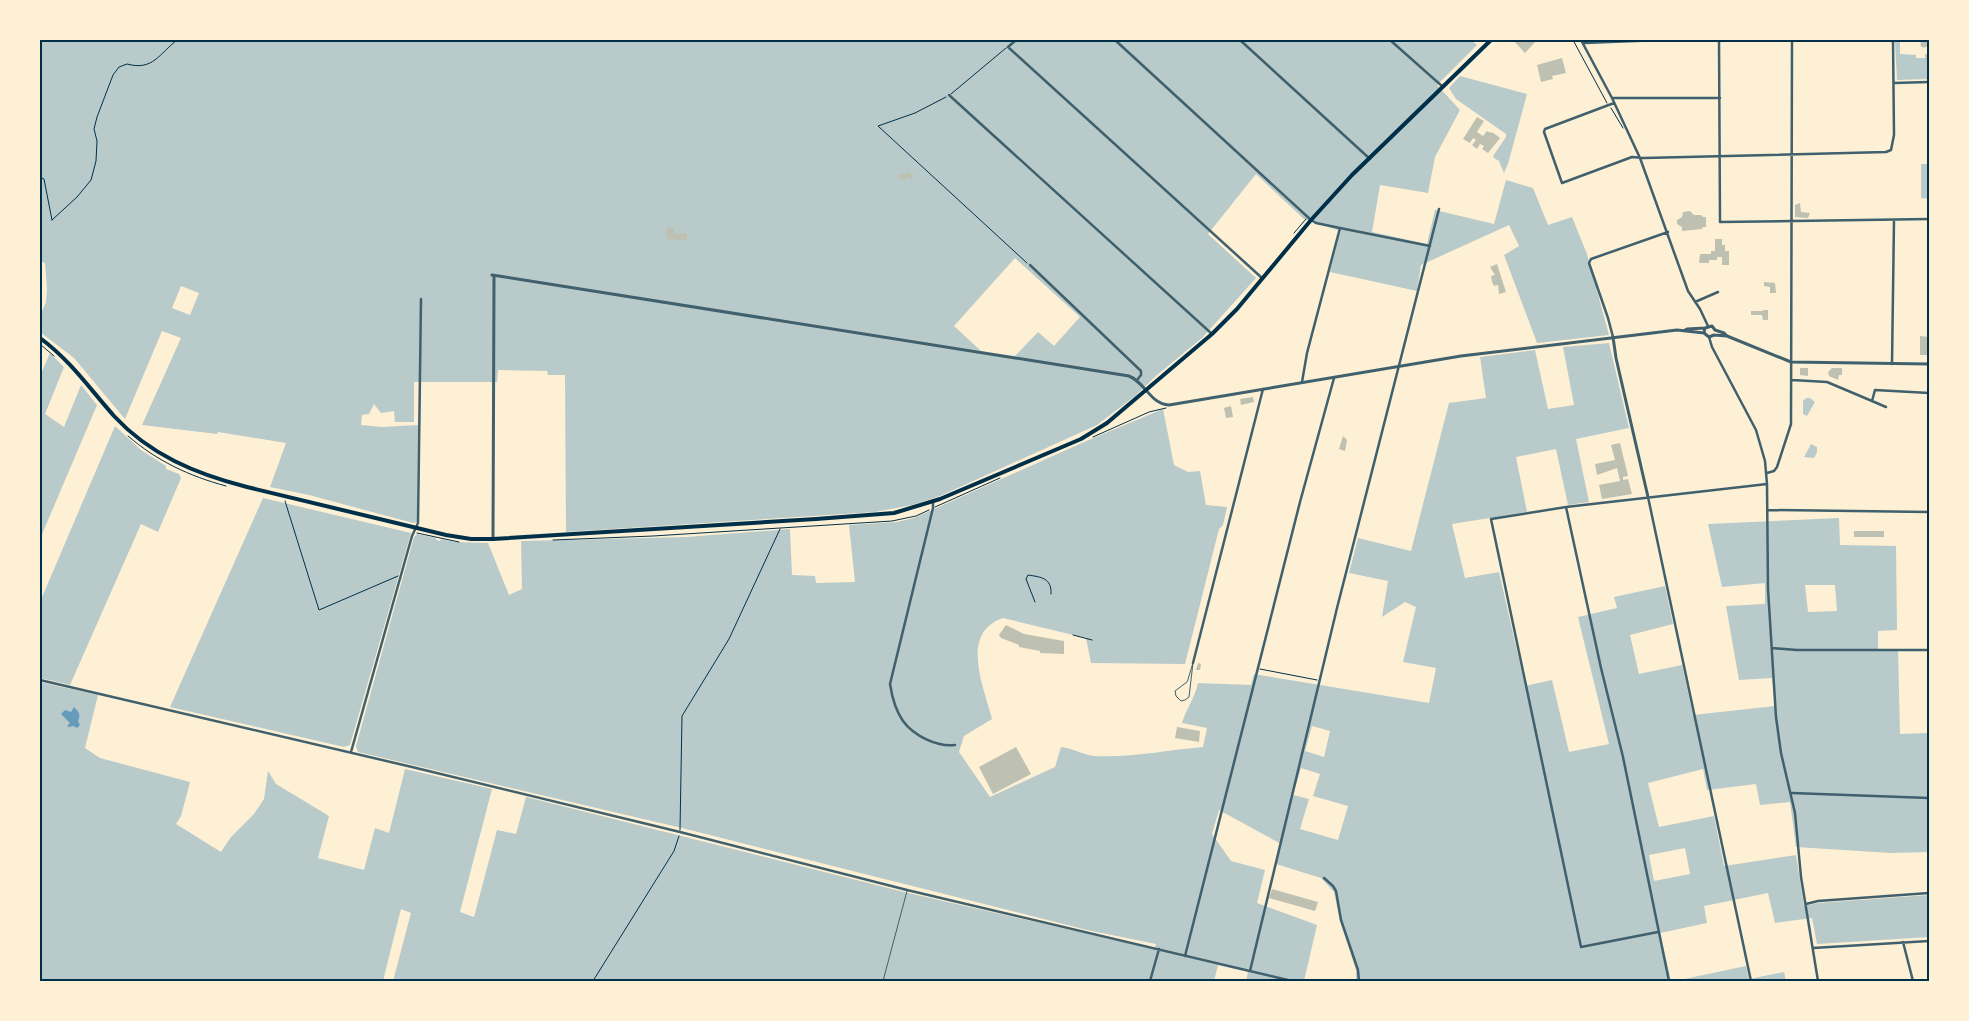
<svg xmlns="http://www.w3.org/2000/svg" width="1969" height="1021" viewBox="0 0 1969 1021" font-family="'Varela Round',sans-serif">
	<rect width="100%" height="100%" fill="#fdf0d5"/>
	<path fill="#b9caca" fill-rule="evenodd" d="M40,40h1431l6,5 -40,40 23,25 -25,47 -7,36 -48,-8 -8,47 55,12 8,-34 59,14 12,-44 27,8 15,37 24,-8 15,37 22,81 -72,8 -33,-88 15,-9 -10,-21 -88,40 -4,26 -87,-19 10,-41 -36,-12 -48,-45 -48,60 48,44 -54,60 -45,37 -22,21 -38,29 -157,71 -28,9 -37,7 -309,20 -1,-157h-17l-1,-4 -49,-1 -1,12h-83v40h-19l-1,-11 -13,2 -7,-9 -5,10 -7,1 -1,10 21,2 36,-2 -1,97 -4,1 -104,-28 -39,-8 16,-44 -68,-11 -1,2 -75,-9 39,-87 -19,-7 -37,88 -51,-61 -34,-26v-16l6,-14 1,-13 -2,-26 -5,-2zM1015,258l65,59 -26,29 -16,-14 -23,24 -34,-5 -27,-25zM181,286l18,7 -9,22 -18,-7z
		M1895,41h5v13l16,1v3h9v-4h4v25l-32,1z
		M1460,76l67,18 -19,70 -4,9 -5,-12 -5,-3 -1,-2 13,-19v-3l-50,-35 -7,-11z
		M1921,164h8v35l-8,-1z
		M1609,343l20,85 -53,11 13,63 -21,3 -12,-56 -40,8 11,55 -75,12 13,54 34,-6 26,114 27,-6 17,72 40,-8 -31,-127 39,-9 -3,-11 51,-11 8,38 -43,11 9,39 43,-9 11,50 82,-9 -3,-28 -33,2 -13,-74 39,-2v-21l-43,4 -14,-63 131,-6 1,27 56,1 1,84 -19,1v18h20l2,85 29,-1v119l-38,1 -95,-6 -6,-45 -30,3 -4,-21 -49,6 -4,-21 -55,14 11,44 55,-11 10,50 72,-11 8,51 14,-3 111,-8v42l-112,7 -5,-26 -37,5 -7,-30 -64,13 3,17 -47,10 11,48h-315v-11l-16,-49 -6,-29 -13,-14 -45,-14 5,-20 -62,-34 -7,24 19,27 34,9 -8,33 60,22 -13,56h-58l2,-9 -30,-7 -4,16h-821l18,-68 -10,-4 -18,72h-343v-299l58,13 -13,53 15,10 90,24 -9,34 -5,8 45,28 10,-15 23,-23 10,-15 4,-28 8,13 53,32 -11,42 46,12 11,-42 14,5 16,-64 87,20 -32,123 14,5 23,-87 19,4 10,-37 378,95 251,57 1,-5 -69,-14 -401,-101 -328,-77 -2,-6 58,-209 3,-3 19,4v2l4,1 1,-2 14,3 33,1 21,52 13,-6 -1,-48 165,-4 104,-8 2,46 23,1 1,7 39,-1 -6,-57 48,-3 17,-4 170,-76 79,-33 11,56 14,7 12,-1 6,34 21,2 -4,18 -4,4 -34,135 -94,-1 -5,-25 -83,-20c-44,15 -19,69 -11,101l-28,17 -5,16 31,45 65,-30 6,-20c12,1 22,8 33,9 37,2 73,-6 109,-9l4,-19 -25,-5c4,-14 13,-25 16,-40l53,2 3,-11 175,29 7,-35 -33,-6 13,-55 -11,-5 -23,15 6,-36 -39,-8 9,-35 53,13 38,-148 37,-5 -6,-41 55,-7 13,59 26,-4 -11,-58zM1805,585h30l2,26 -29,1zM1312,726l18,5 -6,26 -19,-6zM1301,768l19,6 -7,22 35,10 -10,34 -38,-11 9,-30 -16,-4zM1685,848l5,26 -36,7 -5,-26z
		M50,353l14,14 -19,47 19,13 17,-42 16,20 -57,134v-163z
		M1806,398h4l5,4 -8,14 -4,-2v-13z
		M115,426l26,24 25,16v3l13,5 2,4 -23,54 -17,-8 -71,161 -30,-7v-76z
		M1811,444l6,3v5l-3,6 -10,-1z
		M263,498l148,35 -61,212 -6,2 -174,-40z
		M1746,966l3,13 35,-7 2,9h-111z"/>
	<path fill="#669bbc" d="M74,707c5,5 7,8 4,14l2,4 -3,3 -4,-2 -4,1 -2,-1 3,-3 -9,-9 4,-4 6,2z"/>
	<path fill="#bec0b2" d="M1513,40h24l-12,13z
		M1920.5 44a3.5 3.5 0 1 1 7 0a3.5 3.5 0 1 1-7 0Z
		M1562,58l4,15 -14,3 1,3 -12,3 -4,-17z
		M1477,117l7,4 -7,11 6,4 4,-5 4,2 1,-1 8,6 -12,15 -6,-4 2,-3 -4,-2 -3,5 -5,-4 4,-5 -3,-2 -3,5 -7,-4z
		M906,172l8,3 -2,4 -6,-2 -1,4 -7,-3 2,-5 5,2z
		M1800,203l1,9 9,1 -2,5 -13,-1v-12z
		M1690,211l4,4h7l2,2h3v10h-3l-1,2 -20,2v-4l-5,-3v-4l5,-3 1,-5z
		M667,227l7,1v6l13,-1v7l-21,-1z
		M1715,239h7v6h3v6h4v14h-7v-8h-5v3h-8v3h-10l1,-9h11v-3h4z
		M1497,264l9,28 -7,2 -1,-9 -4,1 -2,-4 -1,-6 4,-1 -5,-8z
		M1764,282l11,1 1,10h-6v-6l-6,-1z
		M1763,310h5v10h-5l-1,-5h-11v-4h12z
		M1920,336l9,1v18h-9z
		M1800,368h8v8l-8,-1z
		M1832,368h10v7h-3l-1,5 -9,-4 -1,-4z
		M1253,397l1,5 -13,3 -1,-6z
		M1231,406l2,11 -7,1 -2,-10z
		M1343,436l4,4 -2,11 -6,-2z
		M1620,443l8,33 -5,1v3l5,-1 4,15 -30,5 -3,-14 21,-4 -3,-13 -20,7 -2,-11 20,-4 -4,-15z
		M1854,531h30v6h-30z
		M1006,625l18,9 40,7v13l-24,-1v-2l-21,-4v-2l-18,-7 -2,-3z
		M1198,663l3,1 -1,6h-4z
		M1177,727l23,4 -1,11 -24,-4z
		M1016,747l15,27 -38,20 -14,-27z
		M1272,889l46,13 -3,9 -46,-13z"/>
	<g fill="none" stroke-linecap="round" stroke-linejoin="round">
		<path stroke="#003049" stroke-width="1" d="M1573,40l34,63
			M951,94l55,-46
			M946,97l-31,16 -37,13 149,137
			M1611,108l12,20
			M40,177l4,2 8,41
			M52,220l25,-23 14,-17 5,-19 1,-20 -3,-12 3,-12 16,-42 6,-8 8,-3c26,7 32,-10 50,-24
			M1294,233l12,-14
			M40,344l14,12
			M128,436c29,25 61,40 98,50
			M1093,437l56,-25 17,-4
			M285,501l34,109 79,-34
			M935,507l65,-29
			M417,533l42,9
			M553,540l100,-4 239,-15 24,-5 13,-6
			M1035,602l-9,-23 2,-4c13,2 24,3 23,19
			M1073,635l19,5
			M1260,669l57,11
			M680,830l2,-114 47,-77 51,-110
			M593,981l81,-130 5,-15"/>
		<path stroke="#3f606c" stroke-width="1" d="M1193,663l-4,34 -4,3 -4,1 -5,-5 -1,-5 12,-9z
			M883,981l24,-90"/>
		<path stroke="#3f606c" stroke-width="2.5" d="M1016,40l-8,7 254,231
			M1115,40l196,180 5,3 24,5 90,18
			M1240,40l130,119
			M1390,40l53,47
			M1581,40l31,58 28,60 48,133 12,18 8,17
			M1719,40l1,182 209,-3
			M1584,43l78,-3
			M1894,83l35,-1
			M949,95l263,239
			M1612,98h108
			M1614,103l-69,26 -1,3 18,51 70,-26 12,1 242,-6 5,-2 3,-15 -1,-95
			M1030,265l111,106v4l-4,5
			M1695,302l23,-10
			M1613,337l-5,-19 -19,-55 2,-4 77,-27
			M1709,337l3,10 44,83 9,31 2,23 1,105 8,128 5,36 14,60 6,64 17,104
			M1892,364l2,-144
			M1792,380l35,2 45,19 3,-11 54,3
			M1302,382l5,-29 33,-125
			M1872,401l14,6
			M1767,473l7,-2 3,-4 14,-43 1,-384
			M1648,497l103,484
			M933,501v7l-43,176c2,13 6,27 13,37 11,15 34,26 52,24
			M1566,507l35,161 22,89 46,224
			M1768,510l161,2
			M1772,648l25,2h132
			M1193,663l70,-274
			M40,680l372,87 268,65 227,58 385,91
			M351,752l61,-216 6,-13 3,-224
			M1792,793l137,5
			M1324,878l9,8 3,5 5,29 17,50 1,11
			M1806,904l12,-3 111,-8
			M1658,932l-77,15 -90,-428 75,-12 201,-23
			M1903,942l10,39
			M1813,948l116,-7
			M1185,956l115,-454 34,-124
			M1250,971l87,-363 102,-399
			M1150,981l9,-32"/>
		<path stroke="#3f606c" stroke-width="3" d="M492,275l637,101c17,7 21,28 40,29l292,-49 216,-26 27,3
			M1685,330l2,-1 18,-1
			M1704,333l1,-5 7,-2 3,4 9,3 3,3 64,26 138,2
			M1704,333l5,4 5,-2
			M1714,335l13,1
			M1613,337l3,21 32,139
			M493,539l1,-263"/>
		<path stroke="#003049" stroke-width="4" d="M40,338c30,22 50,51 74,78 36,39 82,58 133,71l199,48 25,4h22l323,-20 78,-6 46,-14 141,-60 26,-16 105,-89 25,-25 74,-89 41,-45 139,-135"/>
	</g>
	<rect width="1969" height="1021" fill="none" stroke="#fdf0d5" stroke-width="82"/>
	<rect x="41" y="41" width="1887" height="939" fill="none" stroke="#003049" stroke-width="2"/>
</svg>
